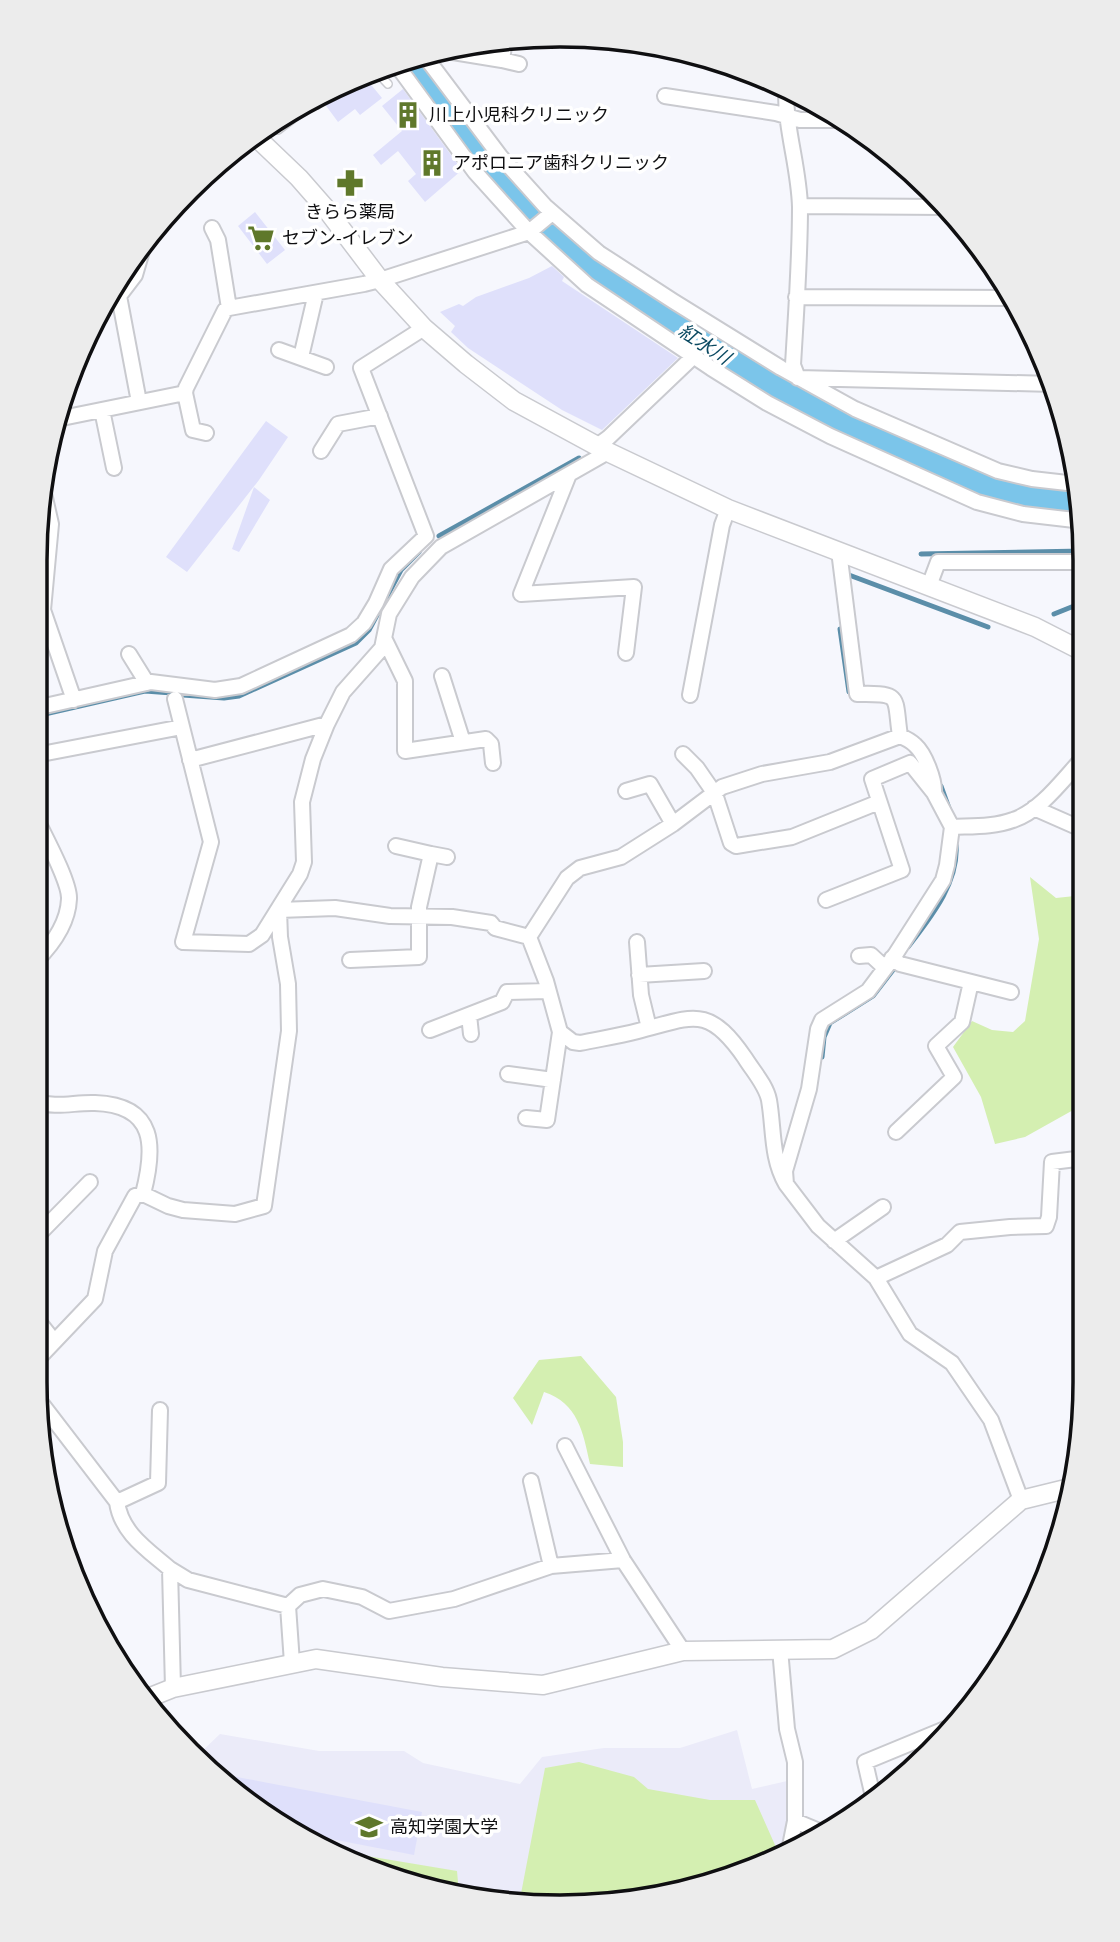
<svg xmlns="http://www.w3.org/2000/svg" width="1120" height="1942" viewBox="0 0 1120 1942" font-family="'Source Sans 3','Noto Sans JP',sans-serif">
	<rect width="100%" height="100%" fill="#f6f7fd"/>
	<path fill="#ebebf9" d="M737,1730l15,59 35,-8 -1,68 -57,30 -135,27 -170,-17 -156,-71 -69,-64 21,-20 99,17h85l19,12 97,21 22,-27 62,-9h76z"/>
	<path fill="#d4efb1" d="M1030,877l26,21 28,-3v209l-59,33 -30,7 -14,-47 -28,-50 19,-26 20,9 21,2 12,-11 14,-82z
		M581,1356l35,41 7,45v25l-33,-3c-7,-32 -12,-61 -46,-72l-12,33 -19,-27 26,-38z
		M579,1762l55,15 14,12 62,11h45l20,45v9l-46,25 -135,27 -74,-7 25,-131z
		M343,1852l114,19 2,22 -35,-4z"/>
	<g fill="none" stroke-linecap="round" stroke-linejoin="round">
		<path stroke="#5b8ea9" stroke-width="5" d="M439,536l140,-78
			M921,554l163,-3
			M849,575l139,52
			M1054,614l20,-8 10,-1
			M840,629l9,63
			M183,695l41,3 15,-2 117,-53 13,-13 32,-60 18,-18
			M36,716l109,-25 27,2
			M941,786l9,25
			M908,947c22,-29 51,-64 48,-102
			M822,1057l2,-20 6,-14 43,-27 20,-26"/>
		<path stroke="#7bc5ea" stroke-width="30" d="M411,59l69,94 55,65 72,63 154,102 76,41 142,62 48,15 53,3"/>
	</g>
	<path fill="#dfe0fb" d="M363,75l19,23 -22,17 -5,-6 -17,13 -14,-19 12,-10v-6l12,-6 2,4z
		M403,89l59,81 -37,32 -17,-21 8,-7 -18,-23 -17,14 -8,-10 29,-24 -20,-25z
		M255,212l30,38 -18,14 -29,-38z
		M552,266l12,11 -2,4 116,77 -76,72 -40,-20 -94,-62 -17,-16 4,-6 -15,-14 19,-8 4,2 13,-9 53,-19z
		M266,421l22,16 -29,43 -72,92 -21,-15z
		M254,487l16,13 -31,52 -7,-3z
		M221,1774l201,38 -8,43 -114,-22 -32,-15z"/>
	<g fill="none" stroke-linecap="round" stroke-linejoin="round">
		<defs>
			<path id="service" d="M375,70l13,14
				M317,105l-2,-3 16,-12
				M278,130l37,-28"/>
			<path id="minor" d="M441,50l61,10 3,-20
				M424,55l76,101 45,50 54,47 74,48 108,67 74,41 143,62 34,8 44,5
				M502,60l17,4
				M396,64l79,108 54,60 58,53 124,83 56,35 63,33 147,66 46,12 60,7
				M786,88c-1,41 13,79 14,119 0,53 -4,106 -7,158l5,13 256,6
				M665,96l111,17 24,7h46
				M800,206l146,1
				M212,228l6,12 11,68
				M796,297l219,1
				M279,350l47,17
				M301,357l15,-64
				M185,393l8,37 13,3
				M139,402l-20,-106 16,-21 9,-31
				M102,410l12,58
				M58,414l4,4 123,-25 1,-5 39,-78 4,-2 135,-24 16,-4 149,-48 23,-19
				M597,446l11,-8 86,-82
				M321,451l17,-27 42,-8
				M568,477l-47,117 113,-7 -8,66
				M43,489l8,35 -8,86 31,90
				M839,551l18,143c46,-1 37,2 43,42
				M929,586l9,-24h146
				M385,640l20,41v70l81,-12 5,5 2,19
				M129,654l18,29
				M442,676l21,66
				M690,695l32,-170 6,-16
				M175,699l36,143 -28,100 66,2 13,-9 38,-61 4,-12 -2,-60 11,-43 14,-35 16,-32 39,-44 7,-34 23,-37 29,-30 167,-95
				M36,708l115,-26 64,8 26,-4 110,-51 13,-12 12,-20 15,-34 35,-33 -65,-168 63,-40
				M683,754l14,14 18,26 16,49 5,3 56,-9 87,-35
				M36,755l146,-28
				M190,760l137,-36
				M626,791l24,-7 23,40
				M1034,808l50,22
				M431,854l16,3
				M826,900l76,-30 -30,-91 38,-16 24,30 18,34
				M529,937l38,-59 13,-10 41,-11 52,-33 49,-37 40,-13 68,-12 70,-26c5,2 11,5 15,9 10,9 20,35 19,48
				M637,942l4,53 8,33
				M859,956l12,-1 14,13
				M892,958l8,6 111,28
				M350,960l69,-3v-50l12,-53 -35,-8
				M36,961c16,-16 32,-38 33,-62 1,-17 -25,-64 -33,-81
				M639,975l65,-4
				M469,1015l2,19
				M430,1030l72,-28 5,-10 41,-1
				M508,1074l45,6
				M35,1101c21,8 39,1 60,2 62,2 60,45 48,91
				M526,1118l21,2 13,-88
				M896,1132l58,-55 -18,-31 26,-24 9,-40
				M35,1238l55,-56
				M834,1241l49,-34
				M876,1278l71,-33 13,-13 50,-5 36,-1 3,-9 3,-55 32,-4
				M35,1317l19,24
				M35,1362l60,-63 10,-48 30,-55 8,-2 25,12 15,4 52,4 29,-8 25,-175 -1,-47 -8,-47 -1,-27 56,-2 55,8 62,1 39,6 4,5 34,9 17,44 14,51 13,10 7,1c19,-4 39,-7 58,-12 55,-14 70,-27 107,27 8,13 21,27 24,42 5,29 2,58 17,84
				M38,1399l79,103c4,31 31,48 53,67l3,119
				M565,1446l58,114 60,91
				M531,1481l20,85
				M1021,1500l-30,-80 -39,-57 -42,-29 -34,-56 -58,-52 -32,-42 -1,-13 24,-82 9,-60 4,-9 46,-29 27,-36 48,-75 4,-15 5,-38c20,-1 42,0 61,-7 28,-9 51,-42 71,-63
				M117,1502l41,-19 2,-73
				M170,1569l18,11 100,26 4,57
				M288,1606l12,-11 23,-6 39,8 27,14 65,-12 97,-33 72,-6
				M780,1649l7,80 8,33v59l-5,25
				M874,1801l-9,-39 80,-33
				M795,1821l24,10"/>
			<path id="tertiary" d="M254,135l45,43 28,32 53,70 44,48 42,36 48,37 94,51 120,57 307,118 49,25
				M143,1700l30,-12 143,-29 126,18 101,8 140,-34 150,-2 38,-19 150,-130 49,-12"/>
		</defs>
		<use href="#service" stroke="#c9cacf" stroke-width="10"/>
		<use href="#minor" stroke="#c9cacf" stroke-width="18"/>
		<use href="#tertiary" stroke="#c9cacf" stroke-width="21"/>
		<use href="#service" stroke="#fff" stroke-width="7"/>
		<use href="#minor" stroke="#fff" stroke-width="14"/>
		<use href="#tertiary" stroke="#fff" stroke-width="18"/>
	</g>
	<defs>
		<symbol id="building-bare" viewBox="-9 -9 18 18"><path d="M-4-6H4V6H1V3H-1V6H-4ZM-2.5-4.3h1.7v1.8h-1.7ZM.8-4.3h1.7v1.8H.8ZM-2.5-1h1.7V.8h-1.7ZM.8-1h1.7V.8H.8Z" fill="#5f782b" stroke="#fff" stroke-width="2.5" paint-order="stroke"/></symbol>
		<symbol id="pharmacy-bare" viewBox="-9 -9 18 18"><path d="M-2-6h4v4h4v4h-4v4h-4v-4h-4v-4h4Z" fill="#5f782b" stroke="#fff" stroke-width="2.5" paint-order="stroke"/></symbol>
		<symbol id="supermarket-bare" viewBox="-9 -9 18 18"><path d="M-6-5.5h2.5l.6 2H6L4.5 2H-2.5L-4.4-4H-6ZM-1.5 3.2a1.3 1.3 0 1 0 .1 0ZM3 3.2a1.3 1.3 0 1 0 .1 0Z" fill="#5f782b" stroke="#fff" stroke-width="2.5" paint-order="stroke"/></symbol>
		<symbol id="university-bare" viewBox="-9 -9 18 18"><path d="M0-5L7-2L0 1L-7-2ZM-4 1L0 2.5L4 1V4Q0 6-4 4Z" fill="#5f782b" stroke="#fff" stroke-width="2.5" paint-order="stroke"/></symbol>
	</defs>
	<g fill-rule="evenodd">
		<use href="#building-bare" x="389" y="96" width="38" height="38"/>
		<use href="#building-bare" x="413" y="144" width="38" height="38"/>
		<use href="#pharmacy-bare" x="331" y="164" width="38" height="38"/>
		<use href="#supermarket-bare" x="242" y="219" width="38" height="38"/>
		<use href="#university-bare" x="350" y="1808" width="38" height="38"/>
	</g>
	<g text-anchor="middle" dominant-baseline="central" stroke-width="7" stroke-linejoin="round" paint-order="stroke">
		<g font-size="18" fill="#0f0f11" stroke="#fff" text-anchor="start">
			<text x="429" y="115">川上小児科クリニック</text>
			<text x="453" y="163">アポロニア歯科クリニック</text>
			<text x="350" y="212" text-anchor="middle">きらら薬局</text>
			<text x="282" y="238">セブン-イレブン</text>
			<text x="390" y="1827">高知学園大学</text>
		</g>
		<g font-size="19" font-style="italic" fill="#0b4a62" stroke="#fff">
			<text transform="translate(704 345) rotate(33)">紅水川</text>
		</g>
	</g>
	<path d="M0 0H1120V1942H0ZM560 47H560A513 513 0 0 1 1073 560V1382A513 513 0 0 1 560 1895H560A513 513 0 0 1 47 1382V560A513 513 0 0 1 560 47Z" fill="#ececec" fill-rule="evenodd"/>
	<path fill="none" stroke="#0f0f11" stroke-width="3.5" d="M560 47H560A513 513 0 0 1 1073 560V1382A513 513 0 0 1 560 1895H560A513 513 0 0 1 47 1382V560A513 513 0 0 1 560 47Z"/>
</svg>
